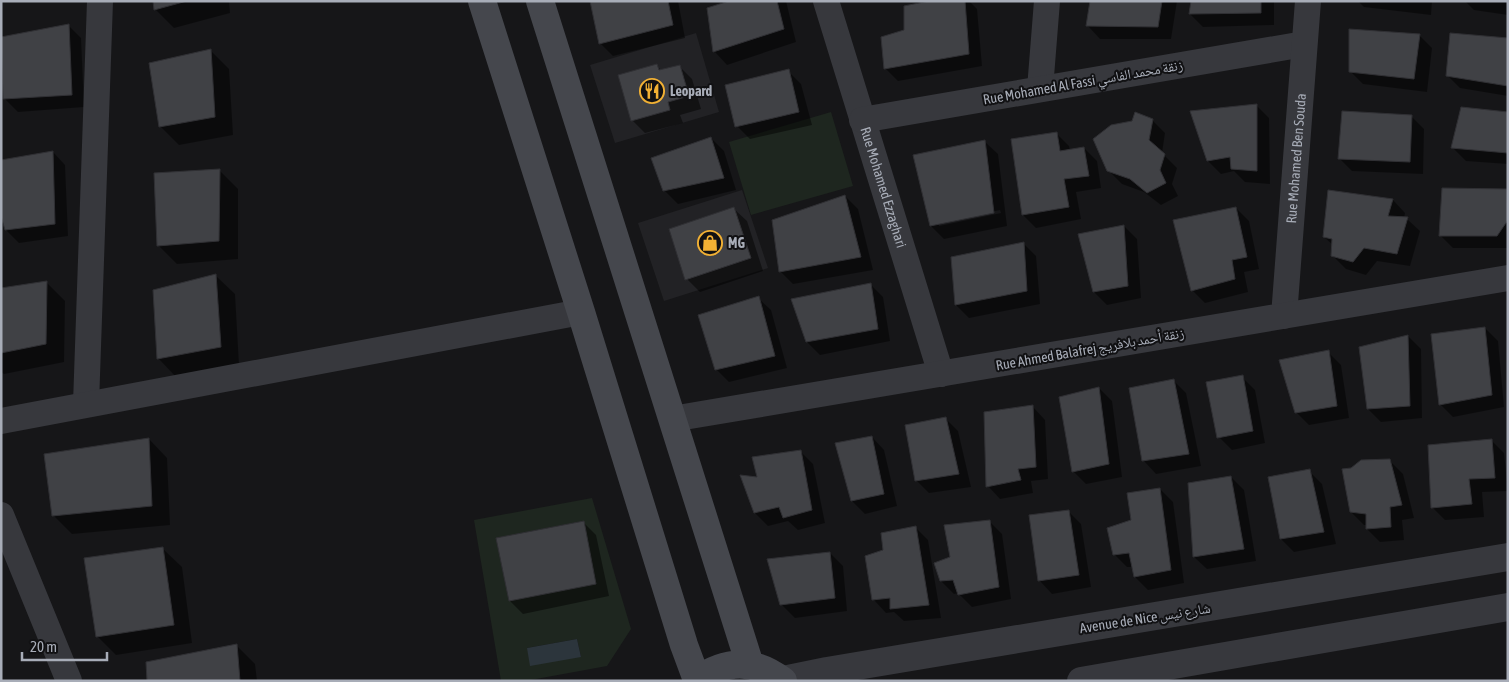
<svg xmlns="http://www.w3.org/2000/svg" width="1509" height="682" viewBox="0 0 1509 682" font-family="'Asap Condensed','Noto Naskh Arabic',sans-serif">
	<rect width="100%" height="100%" fill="#161618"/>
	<path fill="#222225" d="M696,33l23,79 -104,31 -25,-78z
		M742,190l26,78 -104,33 -26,-78z"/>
	<path fill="#1e261f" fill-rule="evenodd" d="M831,112l22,74 -102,29 -22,-73z
		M592,498l39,131 -24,37 -82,15h-24l-27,-161zM583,521l13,63 -87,17 -13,-63zM577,639l4,18 -54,-8v-1z"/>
	<path fill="#2c353c" d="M577,639l4,18 -51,9 -3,-18z"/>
	<path fill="#0007" fill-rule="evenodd" d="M154,1h75l1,12 -56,15 -19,-19z
		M591,1h87l7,37 -72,18 -13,-13z
		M733,1h53l10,41 -69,23 -12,-13 -6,-43z
		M936,1h33l8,8 5,57 -84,15 -13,-13 20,-37z
		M1091,1h86l-6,38h-71l-12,-13z
		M1193,1h81v24l-71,2 -13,-13z
		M1358,1h74l-1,14 -67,-8z
		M1465,1h43v14l-34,-5z
		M68,25l13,13 3,69 -66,5 -13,-13z
		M1419,35l13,13 -5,44 -64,-8 -13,-13z
		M1508,39v57l-48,-8 -13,-13z
		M211,51l18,18 4,66 -54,10 -19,-19z
		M657,66l5,5 17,-5 13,13 9,30 -21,6 3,8 -38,10 -13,-13z
		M788,71l13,13 11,41 -62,14 -13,-13z
		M1256,105l13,13 1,66 -25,-2 -11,-11 -13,3 -13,-13z
		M1508,113v51l-42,-3 -13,-13z
		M1411,116l13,13 -1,45 -71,-3 -13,-13z
		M1152,120l13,13 -3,20 15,15 -5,16 6,12 -17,9 -17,-13 -22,-8 -14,-14z
		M1056,133l13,13 1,5 14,-3 13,13 4,27 -25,4 5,27 -45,9 -13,-13z
		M711,138l13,13 12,39 -58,14 -13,-13z
		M985,142l13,12 9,72 -63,13 -13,-13 -17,-70zM1000,210l1,3 -62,13v-3z
		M53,152l12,13 3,71 -49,7 -13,-13z
		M220,171l18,18v70l-61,5 -19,-19z
		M1507,191l1,57h-55l-13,-13z
		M845,196l13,13 15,61 -80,14 -13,-13z
		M1393,200l12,13 -1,5 3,1 13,12 -10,35 -33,-5 -11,14 -20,-6 -13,-13v-11l-9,-8z
		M1236,208l13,13 10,48 -15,3 4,20 -43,11 -13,-13z
		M734,209l13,12 16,50 -63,21 -13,-13z
		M1124,226l13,13 4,59 -34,7 -13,-13z
		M1023,243l13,13 4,48 -71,14 -13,-13 -3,-47z
		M216,276l19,18 4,71 -63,12 -18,-19z
		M47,283l18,18 -1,61 -60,12 -3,-2v-83z
		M870,284l13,13 7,44 -70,14 -13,-13z
		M758,298l13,12 16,58 -58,14 -13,-13z
		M1485,328l13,13 6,66 -51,10 -13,-13z
		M1408,336l13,13 1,69 -41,4 -13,-13z
		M1328,352l13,13 8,53 -40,7 -13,-13z
		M1242,377l13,13 10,53 -33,7 -13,-13z
		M1173,380l13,13 15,73 -45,8 -12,-13z
		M1099,388l13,13 10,76 -36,7 -13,-13z
		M1033,407l12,13 3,59 -17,2 2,12 -33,6 -12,-13z
		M945,418l13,13 13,56 -42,6 -13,-13z
		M872,437l12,13 13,56 -32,8 -13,-13z
		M149,439l18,19 3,67 -98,9 -18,-18z
		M1491,440l13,13 4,38 -26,1 2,25 -39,3 -13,-13z
		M800,451l13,13 12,59 -27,7 -10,-9 -20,5 -13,-13 4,-35z
		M1390,461l13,13 11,44 -12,2 2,20 -24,2 -13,-13v-4h-3l-13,-13z
		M1309,471l13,13 14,60 -42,8 -13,-13z
		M1231,477l13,13 12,71 -49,8 -13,-12z
		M1160,489l13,13 11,81 -36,7 -13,-13 -2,-10h-6l-13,-13 18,-33z
		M1068,511l13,13 10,63 -39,7 -12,-13 -9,-65z
		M989,521l13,13 9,65 -39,8 -14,-14 -4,1 -13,-13 11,-23z
		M583,522l13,13 13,61 -86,18 -13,-13z
		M915,527l13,13 13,78 -37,3 -10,-9 -8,1 -12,-13 10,-49z
		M163,549l19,18 10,76 -76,12 -18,-18z
		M830,553l13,13 4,45 -52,7 -13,-13z
		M237,646l18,18 2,17h-108z"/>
	<path fill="#404145" stroke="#303034" d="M153,1h34l-33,9z
		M590,1h78l5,24 -74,19z
		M729,1h48l7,28 -71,23 -6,-44z
		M929,1h36l4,53 -85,15 -3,-32 23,-7v-24z
		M1090,1h72l-4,26 -72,-1z
		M1191,1h70v12l-72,1z
		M69,24l3,71 -69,4 -2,-62z
		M1349,29l71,5 -6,45 -65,-7z
		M1450,33l58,5v48l-62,-10z
		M211,49l4,68 -56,10 -10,-64z
		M657,64l2,6 21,-5 9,31 -21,6 2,8 -39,11 -13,-46z
		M789,69l10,43 -64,15 -10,-42z
		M1257,104v67l-26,-2 -1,-12 -23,4 -17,-50z
		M1461,107l47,5v41l-57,-5z
		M1342,111l70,4 -2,47 -72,-3z
		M1135,112l18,7 -4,21 16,14 -5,16 6,13 -19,10 -17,-14 -23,-8 -14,-32 18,-14 21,-4z
		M1057,132l3,19 24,-4 5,29 -25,3 5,28 -47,8 -11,-76z
		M711,137l13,41 -61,13 -12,-33z
		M985,140l9,73 -64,13 -17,-71z
		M53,151l2,73 -50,6 -4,-14v-56z
		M220,169l-1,72 -62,5 -3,-73z
		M1442,188l65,1 1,31 -11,16h-58z
		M1328,190l65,9 -5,17 20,1 -11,37 -33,-6 -11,14 -22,-6 1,-17 -9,-2z
		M845,195l16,62 -82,15 -7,-52z
		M734,207l17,51 -66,22 -16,-51z
		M1236,207l11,50 -15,3 3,19 -44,12 -18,-71z
		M1124,225l4,61 -35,6 -15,-58z
		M1024,242l3,49 -72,14 -4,-48z
		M216,274l5,73 -64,12 -4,-69z
		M47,281l-1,63 -45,9v-65z
		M871,283l7,46 -72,13 -15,-43z
		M759,296l16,60 -60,14 -17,-55z
		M1485,327l7,68 -53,10 -8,-71z
		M1408,335l2,71 -43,3 -8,-62z
		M1329,350l8,56 -42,7 -16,-53z
		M1243,375l10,56 -36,7 -11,-56z
		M1174,379l15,75 -47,7 -13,-73z
		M1099,387l10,77 -37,8 -13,-75z
		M1033,405l3,62 -18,2 3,11 -35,7 -2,-75z
		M946,417l13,57 -44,7 -10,-56z
		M872,436l12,58 -33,7 -16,-58z
		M149,438l3,68 -100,10 -8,-62z
		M1492,439l3,39 -26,1 3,25 -41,4 -3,-63z
		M801,450l11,60 -29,8 -4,-11 -25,6 -14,-38 17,2 -5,-20z
		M1390,459l12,46 -12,2 1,20 -25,2v-15l-16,-2 -8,-43 9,-1 10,-8z
		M1310,469l14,63 -44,7 -12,-62z
		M1231,476l13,73 -51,8 -5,-74z
		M1160,488l11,82 -37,7 -5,-24 -16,2 -6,-27 24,-8 -4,-27z
		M1069,510l10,65 -41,6 -9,-66z
		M990,520l9,67 -41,8 -5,-15 -13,1 -6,-18 16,-6 -6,-32z
		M584,521l12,63 -87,17 -13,-63z
		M916,526l13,79 -39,4v-11l-18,2 -7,-44 18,-6 -2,-17z
		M163,547l11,78 -78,12 -12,-79z
		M830,552l5,46 -55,7 -13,-46z
		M237,644l3,37h-93l-1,-19z"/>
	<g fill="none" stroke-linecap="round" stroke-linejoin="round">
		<g stroke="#37383d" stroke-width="26">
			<path id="s1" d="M826,1l115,373"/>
			<path d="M1040,89l7,-88"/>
			<path d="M862,120l442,-76"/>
			<path id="s2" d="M1284,316l24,-315"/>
			<path d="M86,404l14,-403"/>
			<path d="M672,419l836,-141"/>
			<path d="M1,421l580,-109"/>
			<path d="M1,515l68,166"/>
		</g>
		<path stroke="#37383d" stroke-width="28" d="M783,680l44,-9 681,-114
			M1081,681l427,-74"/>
		<path stroke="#45474d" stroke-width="28" d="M482,1l99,311 103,333 13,35
			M540,1l210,664
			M696,681c30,-22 58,-22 87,0"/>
	</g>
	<defs>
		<symbol id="restaurant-ring" viewBox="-11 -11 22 22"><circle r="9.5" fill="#111113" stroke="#f2b134" stroke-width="1.5"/><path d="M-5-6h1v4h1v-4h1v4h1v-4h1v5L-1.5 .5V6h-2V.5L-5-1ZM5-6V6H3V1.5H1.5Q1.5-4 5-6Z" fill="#f2b134"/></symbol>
		<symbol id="shop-ring" viewBox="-11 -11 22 22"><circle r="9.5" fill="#111113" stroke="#f2b134" stroke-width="1.5"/><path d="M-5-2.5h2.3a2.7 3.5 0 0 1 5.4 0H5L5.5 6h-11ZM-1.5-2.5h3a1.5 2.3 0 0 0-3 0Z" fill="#f2b134"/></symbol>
	</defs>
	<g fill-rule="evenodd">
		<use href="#restaurant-ring" x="638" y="77" width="28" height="28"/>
		<use href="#shop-ring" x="696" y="229" width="28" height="28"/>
	</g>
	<g text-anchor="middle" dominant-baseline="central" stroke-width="4" stroke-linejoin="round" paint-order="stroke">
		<g font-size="14" fill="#a8adb8" stroke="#111113">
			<text transform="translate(1083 82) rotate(-10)">Rue Mohamed Al Fassi زنقة محمد الفاسي</text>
			<text stroke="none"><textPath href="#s2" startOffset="158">Rue Mohamed Ben Souda</textPath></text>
			<text stroke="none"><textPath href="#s1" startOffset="195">Rue Mohamed Ezzaghari</textPath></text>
			<text transform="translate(1090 349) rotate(-10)">Rue Ahmed Balafrej زنقة أحمد بلافريج</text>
			<text transform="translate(1145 618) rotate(-9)">Avenue de Nice شارع نيس</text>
		</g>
		<g font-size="14" font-weight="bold" fill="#a8adb8" stroke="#111113" text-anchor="start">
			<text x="670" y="91">Leopard</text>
			<text x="728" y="243">MG</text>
		</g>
	</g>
	<rect width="1509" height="682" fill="none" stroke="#a8adb8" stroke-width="5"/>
	<path d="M22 652v8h85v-8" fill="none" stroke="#a8adb8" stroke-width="2.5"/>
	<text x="30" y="652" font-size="15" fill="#a8adb8" stroke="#111113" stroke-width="4" paint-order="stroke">20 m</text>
</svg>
